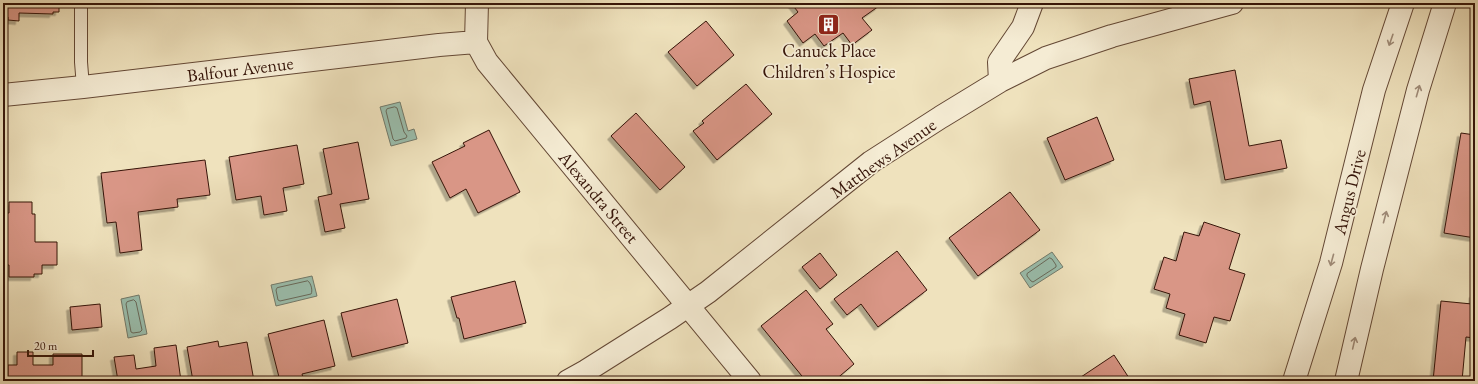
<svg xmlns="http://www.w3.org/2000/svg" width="1478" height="384" viewBox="0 0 1478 384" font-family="'EB Garamond',serif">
	<defs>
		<filter id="shadow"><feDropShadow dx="-3.5" dy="3.5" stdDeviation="0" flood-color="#0004"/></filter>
	</defs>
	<rect width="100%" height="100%" fill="#efe2bd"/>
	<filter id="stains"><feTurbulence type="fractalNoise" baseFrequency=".005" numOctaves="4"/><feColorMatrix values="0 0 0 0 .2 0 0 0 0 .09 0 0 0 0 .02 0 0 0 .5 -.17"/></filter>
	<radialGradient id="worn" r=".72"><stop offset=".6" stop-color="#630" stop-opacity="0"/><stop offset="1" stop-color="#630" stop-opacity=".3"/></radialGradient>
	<path fill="#9abead" stroke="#727a6b" d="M400,102l8,29 6,-2 3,10 -26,7 -11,-39z
		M1052,252l11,15 -33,21 -10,-15z
		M312,276l5,20 -41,10 -5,-21z
		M139,295l8,39 -19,4 -7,-39z"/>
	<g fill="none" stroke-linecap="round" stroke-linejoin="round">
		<path stroke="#68695a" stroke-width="1" d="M395,107l2,1 7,24 3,4 -1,2 -11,3 -2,-2 -7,-28 1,-2z
			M1050,258l2,1 4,6v2l-23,15 -2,-1 -4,-5v-2z
			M308,281c3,2 5,10 3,13l-31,7 -2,-1 -2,-10 1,-2z
			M134,300l2,2 6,28 -2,2 -7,1 -2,-1 -5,-28 1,-2z"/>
	</g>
	<path fill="#d99686" stroke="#351408" filter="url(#shadow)" d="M3,3h56v9h-6v2l-34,-1v8l-11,-1v-3h-5z
		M791,3h86l2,3 -17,12 10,12 -20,15 -9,-12 -19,13 -9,-12 -12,9 -16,-22 11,-9z
		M706,21l28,34 -37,31 -29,-34z
		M1235,70l14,76 32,-6 6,28 -62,12 -15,-79 -16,4 -5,-26z
		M746,84l26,30 -55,46 -24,-29 11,-8 -2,-2z
		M636,113l49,54 -25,23 -49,-54z
		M1097,117l17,43 -49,20 -18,-42z
		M489,130l31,62 -42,21 -12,-24 -16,9 -18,-36 33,-16 -2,-3z
		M1461,133l14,2v103l-31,-5z
		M358,142l11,57 -29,5 5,24 -20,4 -7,-35 14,-3 -9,-45z
		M297,145l7,39 -21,4 4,23 -23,4 -3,-19 -25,4 -7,-43z
		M205,160l5,35 -33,4 1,8 -40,5 4,38 -22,3 -4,-31 -9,1 -6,-50z
		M1010,192l30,38 -62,46 -29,-38z
		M9,202h23v12h3v28h22v23h-15v9h-8v3h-25v-12h-3v-52h3z
		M1204,222l36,12 -11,35 16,5 -15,47 -16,-4 -8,26 -27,-8 6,-21 -19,-6 4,-14 -16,-5 10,-32 12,4 8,-29 15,4z
		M897,251l30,39 -49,37 -17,-23 -14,11 -13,-16z
		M820,253l17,22 -17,14 -18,-22z
		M515,281l11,42 -62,16 -5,-21h-2l-6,-21z
		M806,290l27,34 -7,5 28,35 -20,17h-28l-45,-55z
		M1473,294h2v44l-9,-1 -4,44h-29l8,-80 31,3z
		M397,299l11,44 -56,14 -11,-44z
		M100,304l2,23 -30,3 -2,-23z
		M324,320l11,46 -33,8 2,7h-24l-12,-47z
		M218,341l1,6 28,-5 7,39h-61l-6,-34z
		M176,345l5,36h-63l-4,-24 20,-2 2,14 20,-3 -2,-18z
		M17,352h16v13h20v-11h29v27h-74v-16h9z
		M1114,355l17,26h-56z"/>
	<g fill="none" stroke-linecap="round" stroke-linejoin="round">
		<defs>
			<path id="service" d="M81,3v59l2,25"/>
			<path id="minor" d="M477,3l-1,39 11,20 263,319
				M1000,81l-1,-19 24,-35 9,-24
				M3,95l80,-8 356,-42 37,-3
				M568,381l18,-10 84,-53 38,-26 163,-130 70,-45 59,-36 46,-23 66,-22 120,-33
				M1294,381l37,-118 43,-173 29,-87
				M1346,381l26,-112 46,-179 27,-87"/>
		</defs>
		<use href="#service" stroke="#644835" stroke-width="14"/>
		<use href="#minor" stroke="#644835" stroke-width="24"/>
		<use href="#service" stroke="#f5ecd4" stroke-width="12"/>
		<use href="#minor" stroke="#f5ecd4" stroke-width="22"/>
	</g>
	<defs><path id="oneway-shaft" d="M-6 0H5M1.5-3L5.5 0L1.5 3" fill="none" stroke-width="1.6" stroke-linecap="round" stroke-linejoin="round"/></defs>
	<g stroke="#9f8b78">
		<use href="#oneway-shaft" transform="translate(1391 40) rotate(109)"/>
		<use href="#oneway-shaft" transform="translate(1418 91) rotate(-74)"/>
		<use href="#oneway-shaft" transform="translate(1385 217) rotate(-75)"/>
		<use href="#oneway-shaft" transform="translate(1332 260) rotate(105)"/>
		<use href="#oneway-shaft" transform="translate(1354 343) rotate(-77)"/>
	</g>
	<defs>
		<symbol id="building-square" viewBox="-11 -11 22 22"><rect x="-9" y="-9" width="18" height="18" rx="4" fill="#8f2418" stroke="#f5ecd4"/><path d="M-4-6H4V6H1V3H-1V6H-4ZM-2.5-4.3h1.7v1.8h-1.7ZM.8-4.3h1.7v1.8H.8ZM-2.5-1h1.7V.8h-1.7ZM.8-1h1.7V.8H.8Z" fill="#fff"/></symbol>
	</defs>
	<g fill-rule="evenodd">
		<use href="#building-square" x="816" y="12" width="25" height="25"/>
	</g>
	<g text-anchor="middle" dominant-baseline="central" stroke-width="3.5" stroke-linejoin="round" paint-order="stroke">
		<g font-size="18" fill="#351408" stroke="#f5ecd4">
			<text x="829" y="50">Canuck Place<tspan x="829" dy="21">Children’s Hospice</tspan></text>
		</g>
		<g font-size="18" fill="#351408" stroke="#f5ecd4">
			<text transform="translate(240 69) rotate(-7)">Balfour Avenue</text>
			<text transform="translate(883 158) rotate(-35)">Matthews Avenue</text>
			<text transform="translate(1349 192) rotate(-76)">Angus Drive</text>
			<text transform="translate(599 197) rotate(50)">Alexandra Street</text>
		</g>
	</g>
	<rect width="1478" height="384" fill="none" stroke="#efe2bd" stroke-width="16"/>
	<rect x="4" y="4" width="1470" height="376" fill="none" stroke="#351408" stroke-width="2"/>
	<rect x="8" y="8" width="1462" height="368" fill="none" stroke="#351408"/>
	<path d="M28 350v6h65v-6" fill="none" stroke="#351408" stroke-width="2"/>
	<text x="34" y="350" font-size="12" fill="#351408" stroke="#f5ecd4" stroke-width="3" paint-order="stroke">20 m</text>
	<rect width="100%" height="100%" filter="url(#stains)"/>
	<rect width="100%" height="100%" fill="url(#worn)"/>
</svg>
